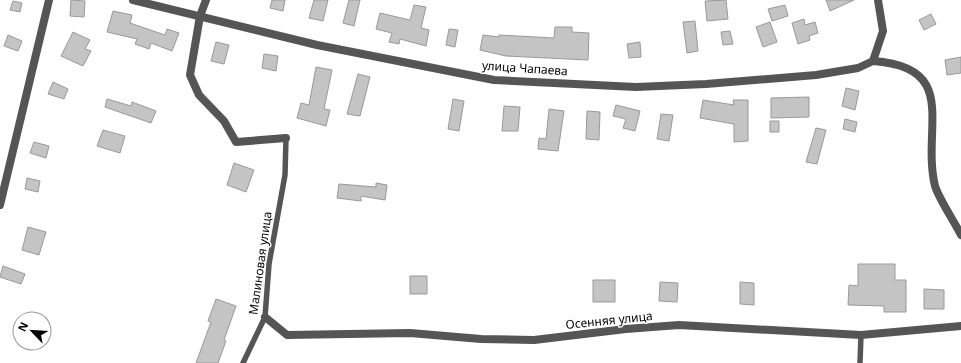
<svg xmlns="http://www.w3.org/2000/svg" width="961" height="363" viewBox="0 0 961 363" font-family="'Noto Sans',sans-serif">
	<rect width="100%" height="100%" fill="#fff"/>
	<path fill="#c4c4c4" stroke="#999" d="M71,0l14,1 -1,16 -14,-1z
		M272,0h13l-2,11 -13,-3z
		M314,0h14l-5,21 -14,-3z
		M349,0h11l-6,26 -11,-3z
		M726,0l2,19 -21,2 -2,-20z
		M826,0h28l-24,11z
		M13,1l9,2 -2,9 -10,-2z
		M414,5l12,2 -5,21 8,2 -3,16 -26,-7 -1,5 -10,-2 3,-9 -16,-4 4,-16 30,7z
		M785,5l3,11 -16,5 -4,-12z
		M113,11l19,4 -2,8 35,12 2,-6 12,4 -7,18 -21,-8 -2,6 -14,-5 2,-5 -30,-7z
		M931,14l5,10 -12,6 -5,-10z
		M804,19l1,6 10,-3 3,11 -9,3 1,4 -12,4 -6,-21z
		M695,21l3,30 -11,2 -4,-31z
		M770,22l7,20 -14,5 -7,-20z
		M555,27h17v5l17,1 -1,27 -82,-4 -26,-6 3,-15 16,2v-2l55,3z
		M449,29l9,1 -3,17 -9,-2z
		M730,31l3,13 -10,1 -2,-13z
		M73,32l17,8 -5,9 6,2 -8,15 -22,-10z
		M8,35l14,6 -4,10 -14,-5z
		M216,42l13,3 -5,19 -13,-3z
		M640,42l1,15 -12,1 -2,-14z
		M264,54l14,2 -2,15 -14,-3z
		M961,57v16l-14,2 -2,-15z
		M316,67l16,3 -8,39 6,1 -4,16 -29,-8 4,-15 8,2z
		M358,74l12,3 -10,39 -13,-2z
		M53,82l15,7 -4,10 -16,-5z
		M846,88l13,3 -4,19 -13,-4z
		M809,97v20l-38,1v-20z
		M107,99l24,7 1,-4 24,9 -5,12 -46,-16z
		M453,99l11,2 -5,30 -11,-2z
		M703,100l31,5 -1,-5h15v41l-14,1v-18l-34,-6z
		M616,105l24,6 -5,20 -12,-3 3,-9 -13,-3z
		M504,106l16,1 -2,24h-16z
		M549,109l15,2 -6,40 -20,-2 1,-11 7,1z
		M587,111l13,1 -1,28 -13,-1z
		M661,114l12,1 -4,26 -12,-2z
		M845,119l12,3 -2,10 -12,-3z
		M770,121h9v11h-9z
		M816,128l10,2 -9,34 -11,-2z
		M103,130l22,6 -5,17 -23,-7z
		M34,142l15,4 -3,12 -16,-5z
		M234,163l20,7 -8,22 -19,-7z
		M27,178l13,3 -2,11 -13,-3z
		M376,183l11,2 -2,15 -24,-4v5l-24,-3 2,-14 37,3z
		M28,227l18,5 -7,23 -17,-5z
		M858,264h37v16h11v32h-22v-6l-36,-1 1,-20 9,1z
		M3,266l22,8 -4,10 -21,-7z
		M410,276h17v18h-17z
		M593,280h22v22h-22z
		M660,282l18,1 -1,19 -18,-1z
		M740,282l14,1v22l-14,-1z
		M924,289l20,1v19h-20z
		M216,299l20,7 -12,34 2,1 -8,22h-22l15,-41 -3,-1z"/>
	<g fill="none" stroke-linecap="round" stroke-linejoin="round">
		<path stroke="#555" stroke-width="5.5" d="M243,363l22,-46 4,-53 16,-89 1,-37
			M860,363l1,-28"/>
		<path stroke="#555" stroke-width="8" d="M133,0l184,45 177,35 142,7 70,-3 110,-9 42,-7 15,-7
			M206,0l-6,16 -10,59 9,20 25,26 12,21 50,-4
			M878,0l5,31 -10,30c88,6 48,67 62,125 4,13 19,35 26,49
			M0,205l49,-205
			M265,317l22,18 123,-2 71,6 53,1 92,-11 53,-4 182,10 100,-9"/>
	</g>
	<g text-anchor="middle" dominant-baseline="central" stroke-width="3" stroke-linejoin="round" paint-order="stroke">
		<g font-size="12" fill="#000" stroke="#fff">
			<text transform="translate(525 68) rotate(4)">улица Чапаева</text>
			<text transform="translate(260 263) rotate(-82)">Малиновая улица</text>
			<text transform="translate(609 320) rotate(-6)">Осенняя улица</text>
		</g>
	</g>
	<g transform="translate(32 331) rotate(295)"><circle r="19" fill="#ffffff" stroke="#999999"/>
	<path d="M0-3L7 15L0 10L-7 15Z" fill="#000000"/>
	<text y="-6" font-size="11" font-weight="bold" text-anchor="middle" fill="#000000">N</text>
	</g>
</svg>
